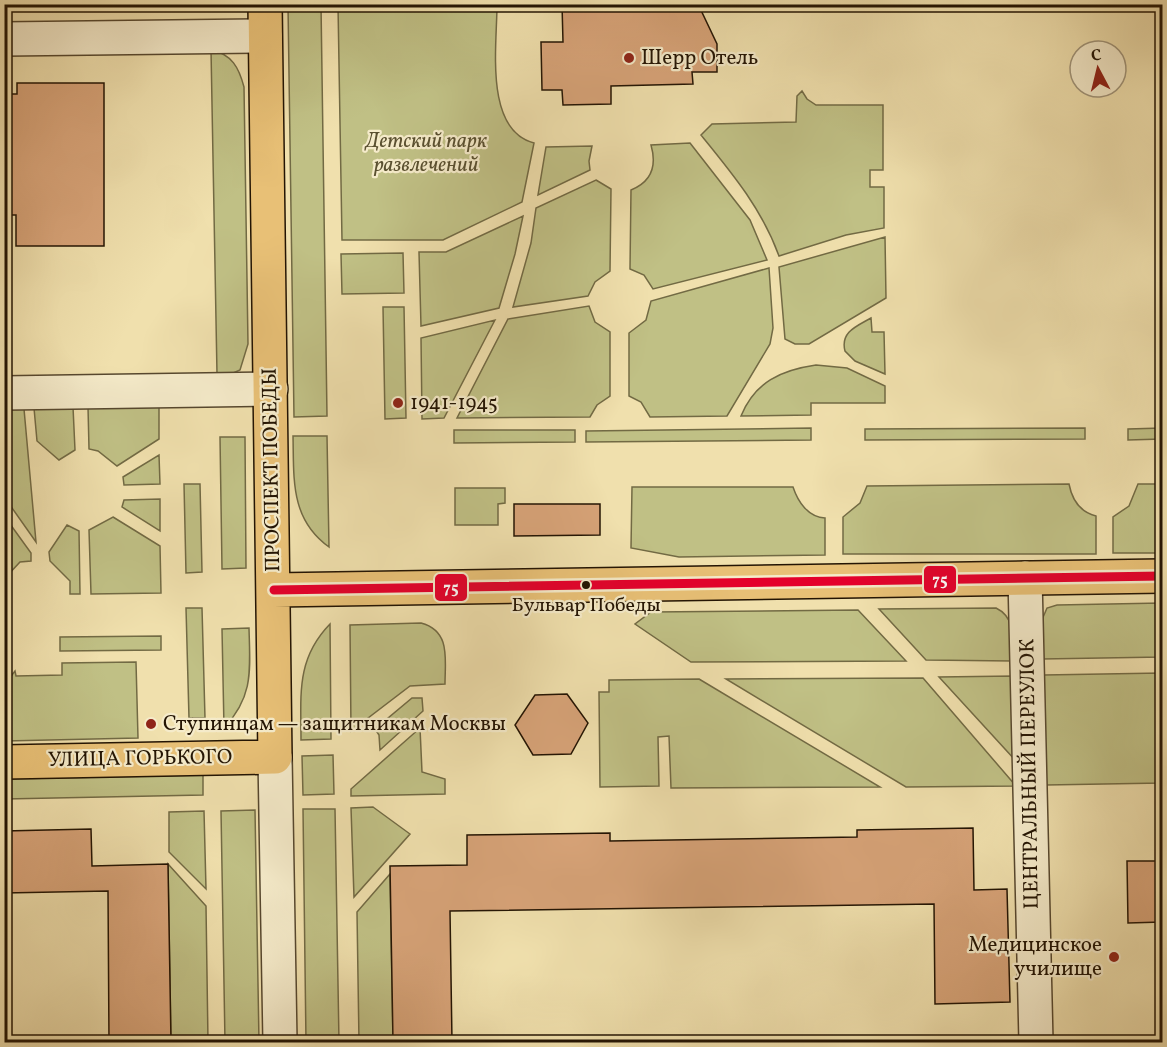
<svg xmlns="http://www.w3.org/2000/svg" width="1167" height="1047" viewBox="0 0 1167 1047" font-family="Vollkorn,serif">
	<rect width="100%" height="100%" fill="#f0e0ad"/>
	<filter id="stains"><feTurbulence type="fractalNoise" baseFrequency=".00333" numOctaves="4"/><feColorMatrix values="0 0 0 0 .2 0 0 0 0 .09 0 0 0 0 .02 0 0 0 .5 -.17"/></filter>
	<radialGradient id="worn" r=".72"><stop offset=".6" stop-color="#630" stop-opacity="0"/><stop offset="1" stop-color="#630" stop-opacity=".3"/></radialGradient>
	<path fill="#c0c085" stroke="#726a44" stroke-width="1.5" d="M288,5h33l6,411 -33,1z
		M338,5h159c0,40 -13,125 37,138l-12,59 -79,38h-101z
		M211,50c21,4 28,18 33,37l4,257 -8,26 -9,4h-14z
		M802,91l5,8 9,6h67v65h-13v17h14v41l-38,7 -67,21c-17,-47 -47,-83 -78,-121l11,-11 84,-2 1,-26z
		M690,143l60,77 17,40 -114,29 -9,-14 -14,-6 1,-79c20,-8 26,-24 20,-45z
		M592,146l-3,15 1,9 -52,25 8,-48z
		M596,180l15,9 -1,82 -15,11 -7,14 -75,11 18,-64 5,-35z
		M523,216l-8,38 -16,54 -78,18 -2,-74h27z
		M885,237l1,61 -77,46h-14l-10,-5 -6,-72z
		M403,253l1,40 -62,1 -1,-40z
		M769,268l4,60 -3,16 -43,72 -77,1 -9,-15 -12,-6v-63l17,-13 5,-19z
		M589,306l6,16 15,10v64l-13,9 -7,12 -133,1 51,-99z
		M383,307h21l2,111 -21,1z
		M871,318l1,14h12l1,42 -30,-13 -10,-10c-5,-19 12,-25 26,-33z
		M495,320l-51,98 -22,1 -1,-81z
		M816,365l31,3 38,18v17h-74v12l-70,1c14,-34 40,-46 75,-51z
		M159,404v35l-42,27 -19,-15 -9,-2 -1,-42z
		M73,407l2,43 -16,10 -22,-19 -3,-33z
		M4,409h20l12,133 -31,-44z
		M811,428v12l-225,2v-11z
		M1085,428v11l-220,1v-11z
		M1162,428v11l-34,1v-11z
		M454,430h121v12l-121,1z
		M293,436h34l2,111c-39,-28 -35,-68 -36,-111z
		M220,437h25l1,131 -24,1z
		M159,455l1,29 -36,1 -1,-8z
		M184,484h16l2,88 -16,1z
		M1069,484c3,16 11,28 27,32v38h-253v-37l17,-14 7,-17z
		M1138,484h24v69h-49v-36l16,-11z
		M632,487h161c5,15 15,30 32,31v37l-146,2 -48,-9z
		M455,488h50v15l-7,1v21h-43z
		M160,499v32l-38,-24 2,-7z
		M5,517l26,36v8l-11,1 -15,16z
		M113,517l47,29 1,47 -70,1 -2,-64z
		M67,525l12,6 1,63h-10v-13l-20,-20 -1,-9z
		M1162,603v54l-120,2 -1,-37 6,-14 10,-3z
		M186,608h16l3,110h-16z
		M996,608c21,10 16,33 16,53l-86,-1 -47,-51z
		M858,610l48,51 -215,1 -56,-38 16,-12z
		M421,623c30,8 24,36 24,61l-35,2 -59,45 -1,-106z
		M330,624l1,115 -30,1c0,-46 -5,-81 29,-116z
		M249,628c1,42 5,68 -25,100l-2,-99z
		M161,636v14l-101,1v-14z
		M136,662l2,76 -133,3v-57l10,-13 1,5 46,-1v-12z
		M1162,673v110l-116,2 -2,-110z
		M1014,676l2,85 -77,-84z
		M923,678l93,108 -110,1 -180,-108z
		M699,679l181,108 -209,1 -2,-52 -11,1 1,49 -59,1 -1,-95h10v-12z
		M412,698h10l1,13 -43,39 -1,-15 -4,-6z
		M420,728l2,44 23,7v15l-94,2v-7z
		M333,755l1,39 -31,1 -1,-39z
		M203,775v20l-198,4v-20z
		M373,807l37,27 -56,63 -3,-89z
		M303,809h32l4,233h-33z
		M255,810l4,232h-34l-4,-231z
		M204,811l2,78 -37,-37v-40z
		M168,864l38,42 2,136h-37z
		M390,874l3,168h-34l-2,-130z"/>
	<path fill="#d7a378" stroke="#231403" stroke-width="1.5" d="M562,4h136l19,40v28h-25l1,12 -82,2v18l-48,1 -1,-15h-20l-1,-48h22z
		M17,83h87v163h-88v-31h-12v-121h13z
		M514,504h86v31l-86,1z
		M567,694l21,29 -17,31 -38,1 -18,-30 20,-30z
		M973,828l1,62 33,-1 3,113 -75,2 -1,-100 -484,7 2,131h-59l-3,-176 77,-1v-30l143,-2v8l247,-4v-7z
		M91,829l1,37 76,-2 3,178h-62l-1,-151 -104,2v-62z
		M1127,861h35v61l-34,1z"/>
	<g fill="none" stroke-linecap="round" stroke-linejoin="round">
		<defs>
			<path id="minor" d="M4,39l261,-3
				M4,393l267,-4
				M1025,578l11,464
				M275,757l5,285"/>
			<path id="major" d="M274,590l888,-14
				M4,762l271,-5 -10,-753"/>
		</defs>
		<use href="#minor" stroke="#56472e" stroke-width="36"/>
		<use href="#major" stroke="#231403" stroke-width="36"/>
		<use href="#minor" stroke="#f5ebca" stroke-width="33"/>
		<use href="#major" stroke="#e8c076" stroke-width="33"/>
		<defs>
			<path id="bus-1" d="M274,590l888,-14"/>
		</defs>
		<use href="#bus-1" stroke="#f5ebca" stroke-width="14"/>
		<use href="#bus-1" stroke="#e4002b" stroke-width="9"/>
	</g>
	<g fill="#8f2418" stroke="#f5ebca" stroke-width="2">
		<circle cx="629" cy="58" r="6"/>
		<circle cx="398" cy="403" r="6"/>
		<circle cx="151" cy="724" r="6"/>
		<circle cx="1114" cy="957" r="6"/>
	</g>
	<circle fill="#231403" stroke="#f5ebca" stroke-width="2" cx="586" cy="585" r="5"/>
	<g text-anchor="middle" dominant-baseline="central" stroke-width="4.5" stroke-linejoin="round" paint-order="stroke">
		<g font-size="20" fill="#231403" stroke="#f5ebca">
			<text x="586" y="606">Бульвар Победы</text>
		</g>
		<g font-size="21" fill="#231403" stroke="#f5ebca" text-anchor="start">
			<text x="641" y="58">Шерр Отель</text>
			<text x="410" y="403">1941-1945</text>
			<text x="163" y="724">Ступинцам — защитникам Москвы</text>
			<text x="1102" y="945" text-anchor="end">Медицинское<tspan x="1102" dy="24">училище</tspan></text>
		</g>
		<g font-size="21" font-style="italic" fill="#5a5030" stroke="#f5ebca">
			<text x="426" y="141">Детский парк<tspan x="426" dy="24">развлечений</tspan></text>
		</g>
		<g font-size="21" fill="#231403" stroke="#f5ebca">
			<text transform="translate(272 470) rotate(-91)">ПРОСПЕКТ ПОБЕДЫ</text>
			<text transform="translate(140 759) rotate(-1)">УЛИЦА ГОРЬКОГО</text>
			<text transform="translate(1030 774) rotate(-91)">ЦЕНТРАЛЬНЫЙ ПЕРЕУЛОК</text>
		</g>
	</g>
	<g stroke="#f5ebca" stroke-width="2">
		<rect x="923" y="565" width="34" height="29" rx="6" fill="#e4002b"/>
		<rect x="434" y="573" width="34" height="29" rx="6" fill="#e4002b"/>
	</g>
	<g font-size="16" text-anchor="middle" font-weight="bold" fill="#fff">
		<text x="940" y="585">75</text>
		<text x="451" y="593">75</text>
	</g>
	<rect width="1167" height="1047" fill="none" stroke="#f0e0ad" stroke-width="24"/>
	<rect x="6" y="6" width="1155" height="1035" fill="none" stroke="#231403" stroke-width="3"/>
	<rect x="12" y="12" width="1143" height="1023" fill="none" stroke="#231403" stroke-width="1.5"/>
	<g transform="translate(1098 69) rotate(353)"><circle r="28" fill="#f5ebca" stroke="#a1957a" stroke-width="1.5"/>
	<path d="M0-4.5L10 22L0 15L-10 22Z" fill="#8f2418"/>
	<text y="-9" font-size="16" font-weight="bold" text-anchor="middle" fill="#231403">С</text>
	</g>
	<rect width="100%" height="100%" filter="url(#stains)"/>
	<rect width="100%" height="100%" fill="url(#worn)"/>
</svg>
